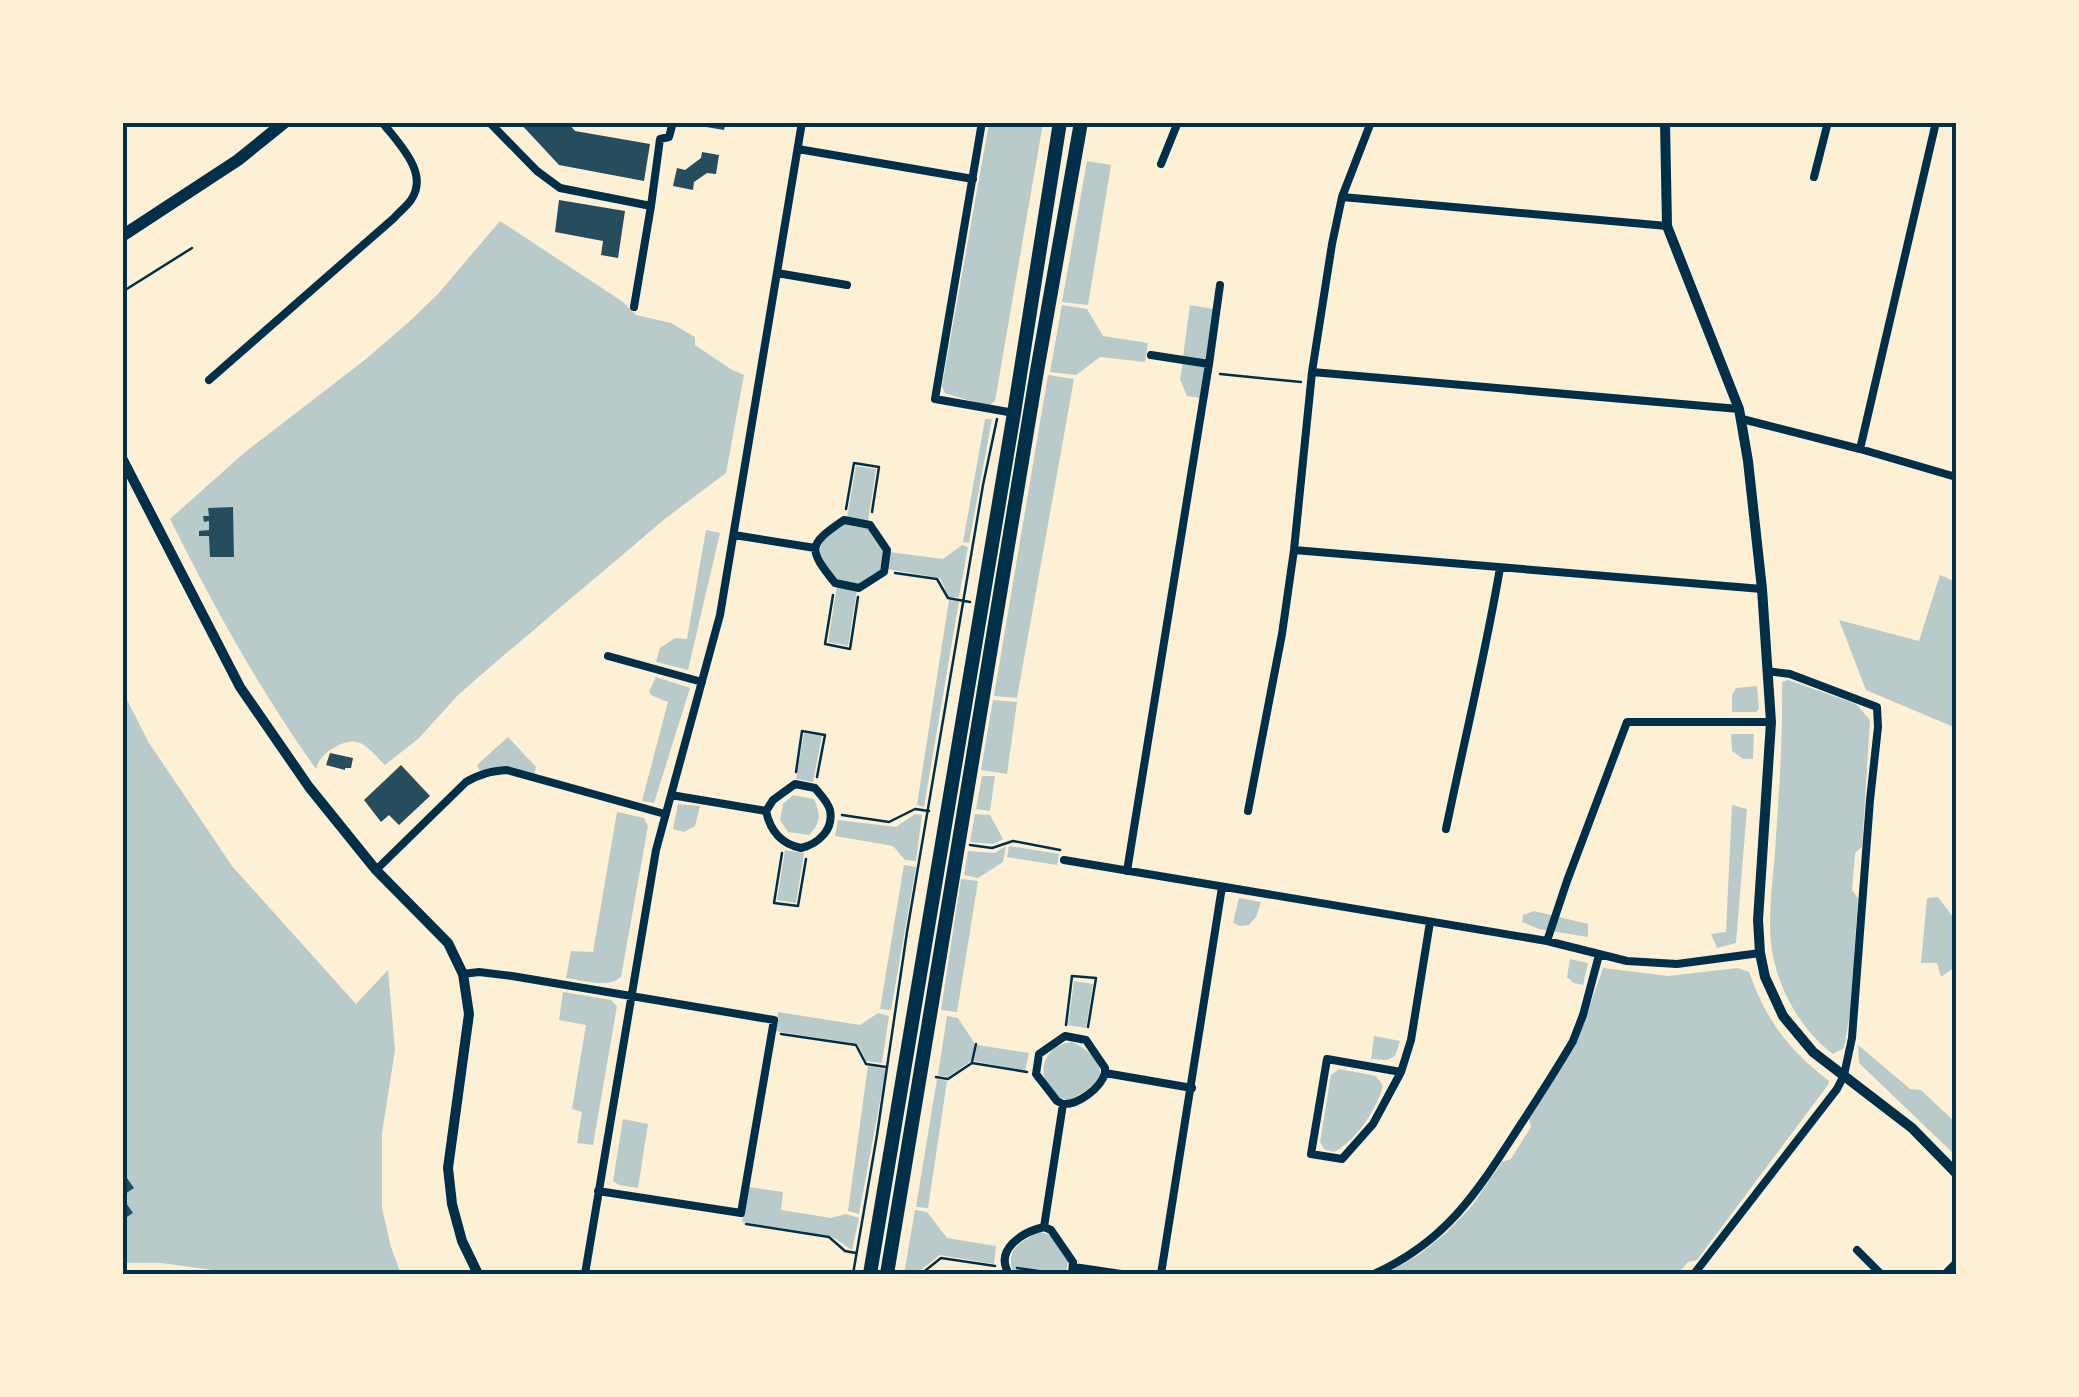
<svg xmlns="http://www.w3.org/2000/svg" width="2079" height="1397" viewBox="0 0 2079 1397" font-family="Spectral,serif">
	<rect width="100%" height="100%" fill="#fdf0d5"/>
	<path fill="#b9caca" d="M989,123h54l-48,278 -5,4h-6l-39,-12 -3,-7z
		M1087,161l24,4 -23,140 -26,-3z
		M500,221l123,81 13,13 35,8 24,14v8l37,25 12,5 -18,98 -60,45 -169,143 -39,34 -39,43 -34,27c-20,-20 -26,-33 -55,-15 -8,6 -11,10 -14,19 -57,-80 -102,-162 -146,-250l74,-66 122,-94 45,-39 27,-26z
		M1062,305l25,4 16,27 45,7 -3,19 -45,-5 -24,18 -26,-3z
		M1190,305l24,4 -7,52 -24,-4z
		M1183,363l24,3 -6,32 -14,-2 -7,-17z
		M1048,375l26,4 -57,319 -23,-2z
		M985,419h7l-23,124 -6,-1z
		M856,466l20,3 -8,53 -21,-4z
		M845,524l23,5 15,21 -3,20 -22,14 -22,-4 -17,-23 3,-17z
		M706,530l14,3 -32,137 -32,-8 4,-14 15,-10 12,1z
		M962,545l6,2 -9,50h-10l-9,-19 -53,-9 2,-17 54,7z
		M1940,575l16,7v146l-90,-38 -27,-70 80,21z
		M837,586l20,4 -9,56 -20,-4z
		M949,600l10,1 -35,206 -7,-2z
		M656,677l34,11 -36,115 -12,-2 26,-99 -17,-7 -2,-4z
		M1788,680l68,24 14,16 -8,127 -7,6 -3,37 6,8 -8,115 -6,35 -11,6c-33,-24 -58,-70 -62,-111 -3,-30 2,-62 4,-92 4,-57 8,-112 7,-169z
		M1757,686l2,23 -3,3h-24v-17l4,-7z
		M122,690l27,53 83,123 124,138 32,-34 7,80 -13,83v75l9,39 10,27h-159l-81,-11h-38z
		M993,700l24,2 -10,72 -26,-4z
		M804,733l18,3 -9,46 -17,-3z
		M1731,734h23l-1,25h-10l-11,-8z
		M508,737l28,30 -2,8 -27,-7 -27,3 -3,-6z
		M982,776h13l-5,35 -14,-2z
		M793,795l21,4c7,15 7,24 -5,36l-21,-3 -8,-12 3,-16z
		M678,804l22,2 -5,20 -11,6 -11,-3z
		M1732,805l15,4 -11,134 -19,5 -6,-14 15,-2z
		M617,812l27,6 4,8 -27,151c-13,12 -38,3 -55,1l5,-27 22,1z
		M915,814l7,1 -6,46 -11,-1 -12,-14 -58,-10 3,-16 58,7z
		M975,814l15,1 13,24 -10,5 -23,-2z
		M1006,846l-3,16 -25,16 -14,-3 4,-24 27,2z
		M1009,846l50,8 -2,11 -50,-8z
		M785,850l19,3 -8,50 -19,-3z
		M904,865l12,2 -25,143 -11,-1z
		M961,879l17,2 -21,131 -16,-2z
		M1938,897l18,24v45l-15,11 -4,-14h-16l6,-65z
		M1239,898l22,4 -5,15 -7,8 -9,1 -7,-3z
		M1534,911l54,13v13l-49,-8 -17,-7 1,-7z
		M1570,959l18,4 -5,22 -9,-2 -7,-6z
		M1603,968l65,8 70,-8 11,4c18,50 39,77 80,109l-1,4 -131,175 -9,2 -10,12h-292l34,-20 27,-22 24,-25 31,-45 9,-3 20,-32 -2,-8 49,-79z
		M1074,981l19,3 -7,44 -18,-3z
		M563,992l48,8 6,6 -24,139 -16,-2 5,-31 -10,-3 14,-84 -27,-5z
		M778,1012l82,13 18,-12 11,3 -7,47 -16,-2 -8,-17 -83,-13z
		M947,1016l11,2 17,26 -4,17 -23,16 -10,-2z
		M1374,1036l26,5 -5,15 -8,4 -16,-1z
		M1071,1042c12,3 37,23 27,38 -5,7 -20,15 -28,20 -33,-3 -38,-52 1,-58z
		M977,1045l52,8 -4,18 -51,-10z
		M1858,1045l52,44 11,1 35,33v33l-97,-93z
		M868,1066l18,3 -27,145 -11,-3z
		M1339,1069l37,7 7,10c-6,23 -27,55 -49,66l-10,-3 -4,-7 11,-67z
		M937,1079l10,2 -19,127 -12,-1z
		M623,1119l25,5 -10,64 -19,-3 -6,-4z
		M748,1187l35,5 -2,18 50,8 15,-4 13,4 -7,32 -21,-14 -89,-14z
		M915,1210l12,2 20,26 49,8 -2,18 -54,-9 -24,19h-12z
		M1040,1232l10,3 18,26 -2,12 -2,1h-50c-10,-23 6,-33 26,-42z"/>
	<path fill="#264d5e" d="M519,122h48l8,9 75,13 -6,37 -85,-16z
		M706,122h20l-2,8 -18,-3z
		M702,152l17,3 -3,19 -9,-1 -13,9 -1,8 -20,-4 4,-18 8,2 16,-12z
		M559,200l66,11 -7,47 -17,-3 2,-14 -48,-9z
		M233,507l1,50h-24l-1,-21h-10v-5l10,-1v-9l-5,1 -1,-6h6l-1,-8z
		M330,753l23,5 -2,10h-6v2l-19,-5z
		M401,765l29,31 -31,29 -10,-10 -8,7 -17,-22z
		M122,1171l12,17 -12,8z
		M122,1197l11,16 -11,7z"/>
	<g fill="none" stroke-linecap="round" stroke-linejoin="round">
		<path stroke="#003049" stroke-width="2.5" d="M122,292l70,-44
			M1220,374l81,8
			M846,509l8,-46 25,4 -7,45
			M895,573l42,6 11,19 22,4
			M833,595l-8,49 25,5 8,-52
			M796,772l6,-41 23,4 -8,42
			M842,815l47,7 26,-13 14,2
			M970,845l22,3 21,-7 47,9
			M782,853l-8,50 24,3 8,-47
			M1066,1025l6,-49 24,2 -8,49
			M781,1034l75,11 10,19 20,3
			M972,1062l4,-18
			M936,1077l12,2 24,-16 55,9
			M746,1224l83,13 16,14 11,2
			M1017,1268l42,6
			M853,1274l24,-139 30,-203 76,-447 14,-66
			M921,1274l20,-16 54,8"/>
		<path stroke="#003049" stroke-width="8" d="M489,122l48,49 23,17 91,18 9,-67 9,-2 4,-15
			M982,122l-47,277 79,14
			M798,149l175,30
			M1161,164l17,-42
			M1814,177l14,-55
			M1342,197l325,29
			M777,273l70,12
			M634,307l17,-101
			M1151,355l58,9
			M1312,372l427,37
			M209,380l185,-162c5,-6 12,-11 17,-18 19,-27 -13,-57 -29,-78
			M1742,419l118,30 96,28
			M1860,449l76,-327
			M844,520l26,5 17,25 -3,22 -25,16 -24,-5c-27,-34 -28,-38 9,-63z
			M734,535l81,13
			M1294,550l468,39
			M608,656l94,26
			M795,784l20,4c5,6 13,14 15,22 4,20 -12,34 -29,38 -20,-4 -31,-18 -35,-37l7,-11z
			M671,795l95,16
			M1248,811l34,-177 12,-84 18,-178 20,-128 10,-47 29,-75
			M1446,829c18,-87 39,-173 54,-261
			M1064,860l483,81 80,20 50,3 83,-11
			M376,870l90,-88c14,-8 25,-11 41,-12l158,44
			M1127,871l82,-507 11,-79
			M1547,941l20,-60 60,-159h144
			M463,974l16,-2 33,4 262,44 -33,193 -143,-22
			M1327,1059l74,13 -28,52 -31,35 -31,-5z
			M1401,1072l10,-32 19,-118
			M1105,1073l87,15
			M1063,1104l-6,-3 -21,-27 3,-20 26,-18 21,4 19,28v5
			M1063,1104c15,1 38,-16 42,-31
			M1044,1227l19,-123
			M1044,1227l7,3 22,32 -1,12
			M1857,1250l24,24
			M1074,1267l47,7
			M585,1274l71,-424 64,-235 82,-493
			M1009,1274c-15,-24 13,-42 35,-47
			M1161,1274l61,-387
			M1374,1274c73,-33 103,-82 145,-147 19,-29 37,-57 54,-86l10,-26 16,-60
			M1694,1274l143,-185 7,-14 8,-37 18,-238 8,-73 -1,-20 -87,-33 -23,-3
			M1945,1274l11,-11"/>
		<path stroke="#003049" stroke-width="10" d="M1665,122l2,104 72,183 9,52 14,128 9,133 -13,198 2,33 5,24 18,39 30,36 99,76 44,45
			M122,458l118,229 69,100 67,83 72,73 15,31 6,40 -21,154 4,36 10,37 16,33"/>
		<path stroke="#003049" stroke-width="12" d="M122,236l116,-76 47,-38"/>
		<path stroke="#003049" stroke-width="14" d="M870,1274l144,-861 46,-291
			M887,1274l150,-903 44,-249"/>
	</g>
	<rect width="2079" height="1397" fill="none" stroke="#fdf0d5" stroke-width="250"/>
	<rect x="125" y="125" width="1829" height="1147" fill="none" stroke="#003049" stroke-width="4"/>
</svg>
